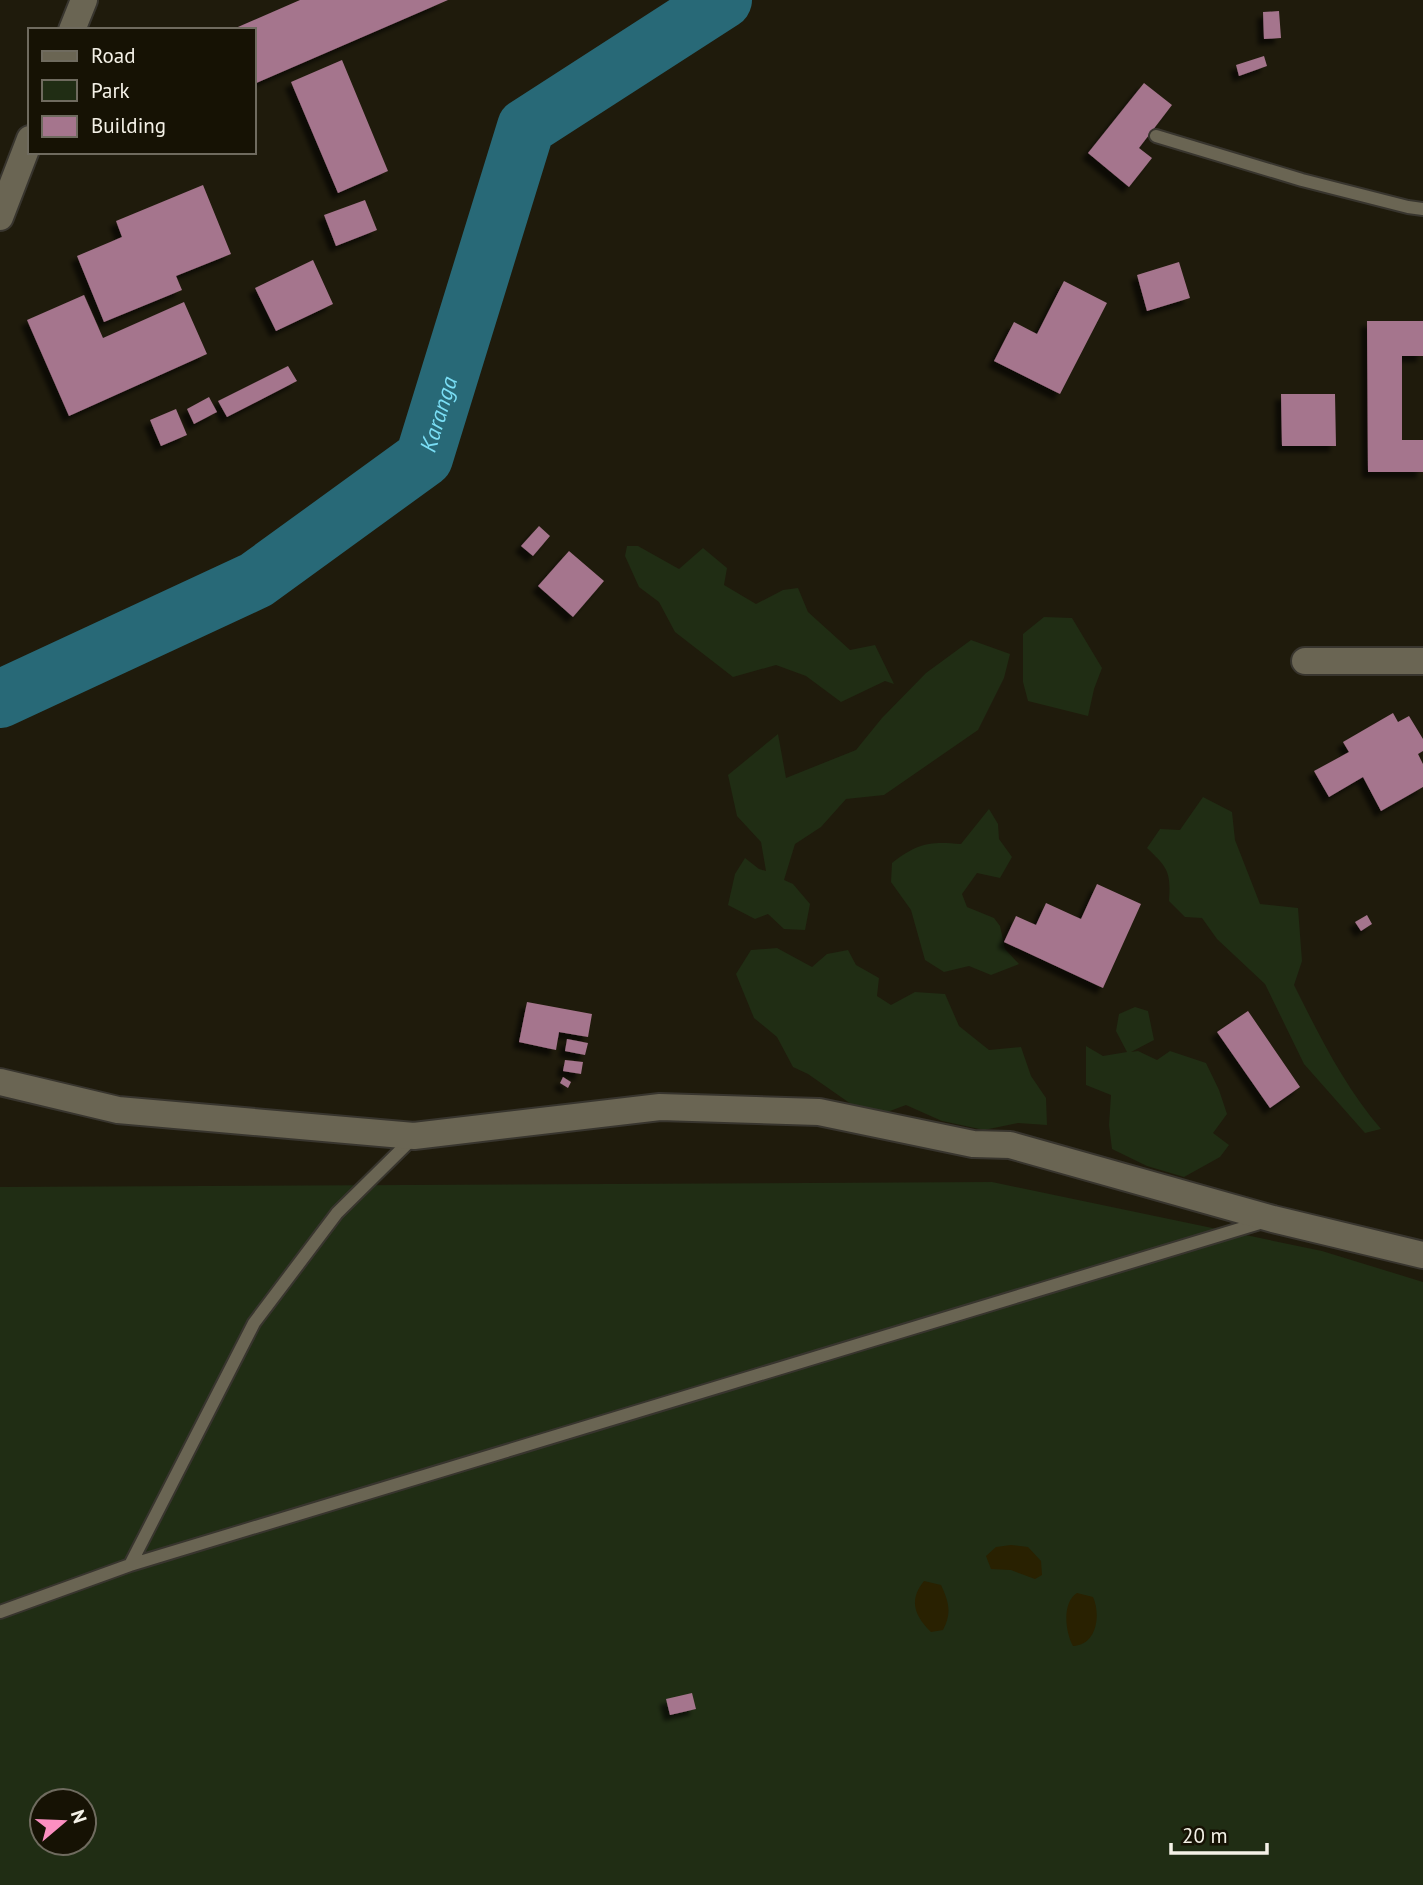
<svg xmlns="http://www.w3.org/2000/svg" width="1423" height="1885" viewBox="0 0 1423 1885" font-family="'PT Sans',sans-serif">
	<defs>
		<filter id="shadow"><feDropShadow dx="-6" dy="6" stdDeviation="2" flood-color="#0009"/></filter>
	</defs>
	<rect width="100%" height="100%" fill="#1f1b0c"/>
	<path fill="#202d14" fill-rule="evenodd" d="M627,546h11l41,23 24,-21 24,20 -3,17 32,19 27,-14 15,-2 10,24 42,38 25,-5 19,39 -9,-3 -44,21 -35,-26 -30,-11 -43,12 -58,-45 -16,-30 -20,-15 -14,-31z
		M1044,617l28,1 30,50 -8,21 -6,27 -60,-15 -5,-19v-48z
		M971,640l39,14 -6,24 -26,52 -94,65 -38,4 -25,28 -26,17 -11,36 9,4 17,20 -5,26 -21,-1 -16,-15 -13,5 -27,-14 7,-31 10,-16 14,11 7,2 -5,-29 -24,-26 -9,-41 50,-41 8,44 70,-28 26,-32 44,-45z
		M1203,797l29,15 3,28 25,64 38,4 4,53 -8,24c25,50 50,101 87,144l-16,4 -61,-69 -39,-80 -48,-45 -15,-21 -17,-1 -16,-16c2,-29 -1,-33 -22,-53l13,-19 20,1z
		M989,809l9,15 1,15 13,18 -12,21 -23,-5 -15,21 5,13 27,11 6,8 5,23 14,15 -28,11 -22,-9 -25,6 -19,-12 -14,-50 -20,-28 1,-19c25,-20 38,-22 69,-19z
		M777,948l35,19 15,-13 21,-4 8,15 23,13 -2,18 14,9 24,-13 30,2 14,32 30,24 32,-3 10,29 15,22 1,27 -29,-2 -34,7 -42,-9 -36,-16 -35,13 -63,-44 -15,-7 -16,-30 -23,-19 -18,-44 15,-24z
		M1135,1007l13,4 6,29 -23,12 7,-1 19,9 13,-9 36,12 13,27 8,24 -14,19 16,12 -9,12 -36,20 -37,-11 -35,-17 -3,-24 2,-30 -25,-10v-39l17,10 24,-4 -11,-21 3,-17z
		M992,1182l330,69 101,31v603h-1423v-698zM42,1801h42v42h-42z"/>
	<path fill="#292101" d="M1011,1545l17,2 13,14 1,14 -7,4 -24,-9 -20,-1 -5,-13 10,-9z
		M924,1581l17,4c8,17 11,28 2,45l-12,2c-16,-16 -23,-31 -7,-51z
		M1077,1593l16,4c8,18 4,48 -20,49 -8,-14 -11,-44 4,-53z"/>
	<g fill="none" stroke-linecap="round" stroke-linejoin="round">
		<path stroke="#286977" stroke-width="58" id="s1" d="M0,699l256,-119 168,-122 102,-331 197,-127"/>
	</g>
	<path fill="#a5758d" filter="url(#shadow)" d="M300,0h148l-194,84v-54h-23z
		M1279,11l2,27 -17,1 -1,-27z
		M1264,56l3,10 -28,10 -3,-11z
		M342,60l46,111 -50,22 -47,-111z
		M1144,83l28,22 -33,43 13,10 -23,29 -41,-34z
		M203,185l28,69 -55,22 6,14 -78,32 -27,-66 45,-19 -6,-16z
		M365,200l12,30 -41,16 -12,-31z
		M313,260l20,44 -57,27 -21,-43z
		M1179,262l11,36 -43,13 -10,-36z
		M1064,281l43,22 -47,91 -66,-33 20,-39 23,12z
		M84,295l19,43 81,-36 23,52 -138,62 -42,-96z
		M1367,321h56v35h-21v84h21v32h-55z
		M288,366l9,15 -70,36 -9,-16z
		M1281,394h54l1,52h-54z
		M209,397l8,15 -23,12 -7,-15z
		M176,409l11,26 -26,11 -11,-26z
		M539,526l11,10 -17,20 -12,-10z
		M569,551l35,30 -31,36 -35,-31z
		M1393,713l5,9 11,-6 14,23v12l-5,3 5,10v23l-42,24 -18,-34 -34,20 -15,-26 35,-19 -6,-10z
		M1097,884l44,20 -38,84 -99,-46 12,-26 20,9 10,-22 35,16z
		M1367,915l5,9 -11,7 -6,-9z
		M527,1002l65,12 -4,23 -29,-5 -3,18 -37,-8z
		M1248,1011l52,76 -30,21 -53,-76z
		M567,1039l21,4 -3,12 -20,-4z
		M565,1060l18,2 -2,12 -18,-3z
		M563,1077l8,5 -3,6 -8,-5z
		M692,1693l4,16 -26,6 -4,-16z"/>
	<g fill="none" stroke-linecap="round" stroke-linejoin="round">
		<defs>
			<path id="service" d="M1156,136l146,44 106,27 15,2
				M130,1565l124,-242 83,-110 77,-76
				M0,1612l130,-47 1133,-343"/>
			<path id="minor" d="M72,30l12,-30
				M0,217l30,-78
				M1305,661h118
				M0,1082l118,28 296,26 246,-29 159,5 154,32 37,1 263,74 150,36"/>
		</defs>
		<use href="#service" stroke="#38352e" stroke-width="16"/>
		<use href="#minor" stroke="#38352e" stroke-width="30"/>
		<use href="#service" stroke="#6a6553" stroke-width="12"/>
		<use href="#minor" stroke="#6a6553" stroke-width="26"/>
	</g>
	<g text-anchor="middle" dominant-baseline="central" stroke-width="5" stroke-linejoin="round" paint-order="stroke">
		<g font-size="23" font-style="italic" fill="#7adef5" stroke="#161204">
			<text stroke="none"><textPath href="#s1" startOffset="536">Karanga</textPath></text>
		</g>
	</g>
	<rect x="28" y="28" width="228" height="126" fill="#161204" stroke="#6f6b5f" stroke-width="2"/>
	<rect x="42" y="51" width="35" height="10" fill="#6a6553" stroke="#6f6b5f" stroke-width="2"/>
	<text x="91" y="63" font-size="21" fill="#f4f1e7">Road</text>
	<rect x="42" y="80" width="35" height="21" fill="#202d14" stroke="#6f6b5f" stroke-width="2"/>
	<text x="91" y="98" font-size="21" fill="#f4f1e7">Park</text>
	<rect x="42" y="116" width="35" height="21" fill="#a5758d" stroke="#6f6b5f" stroke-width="2"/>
	<text x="91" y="133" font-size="21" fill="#f4f1e7">Building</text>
	<g transform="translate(63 1822) rotate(71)"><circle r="33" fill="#161204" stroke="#6f6b5f" stroke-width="2"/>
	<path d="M0-5L12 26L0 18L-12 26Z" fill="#fc8fc1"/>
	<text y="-10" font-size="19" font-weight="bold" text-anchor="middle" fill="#f4f1e7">N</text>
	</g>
	<path d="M1171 1843v10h96v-10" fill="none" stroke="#f4f1e7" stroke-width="3.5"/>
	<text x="1182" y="1843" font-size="21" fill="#f4f1e7" stroke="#161204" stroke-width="5" paint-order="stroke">20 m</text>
</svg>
